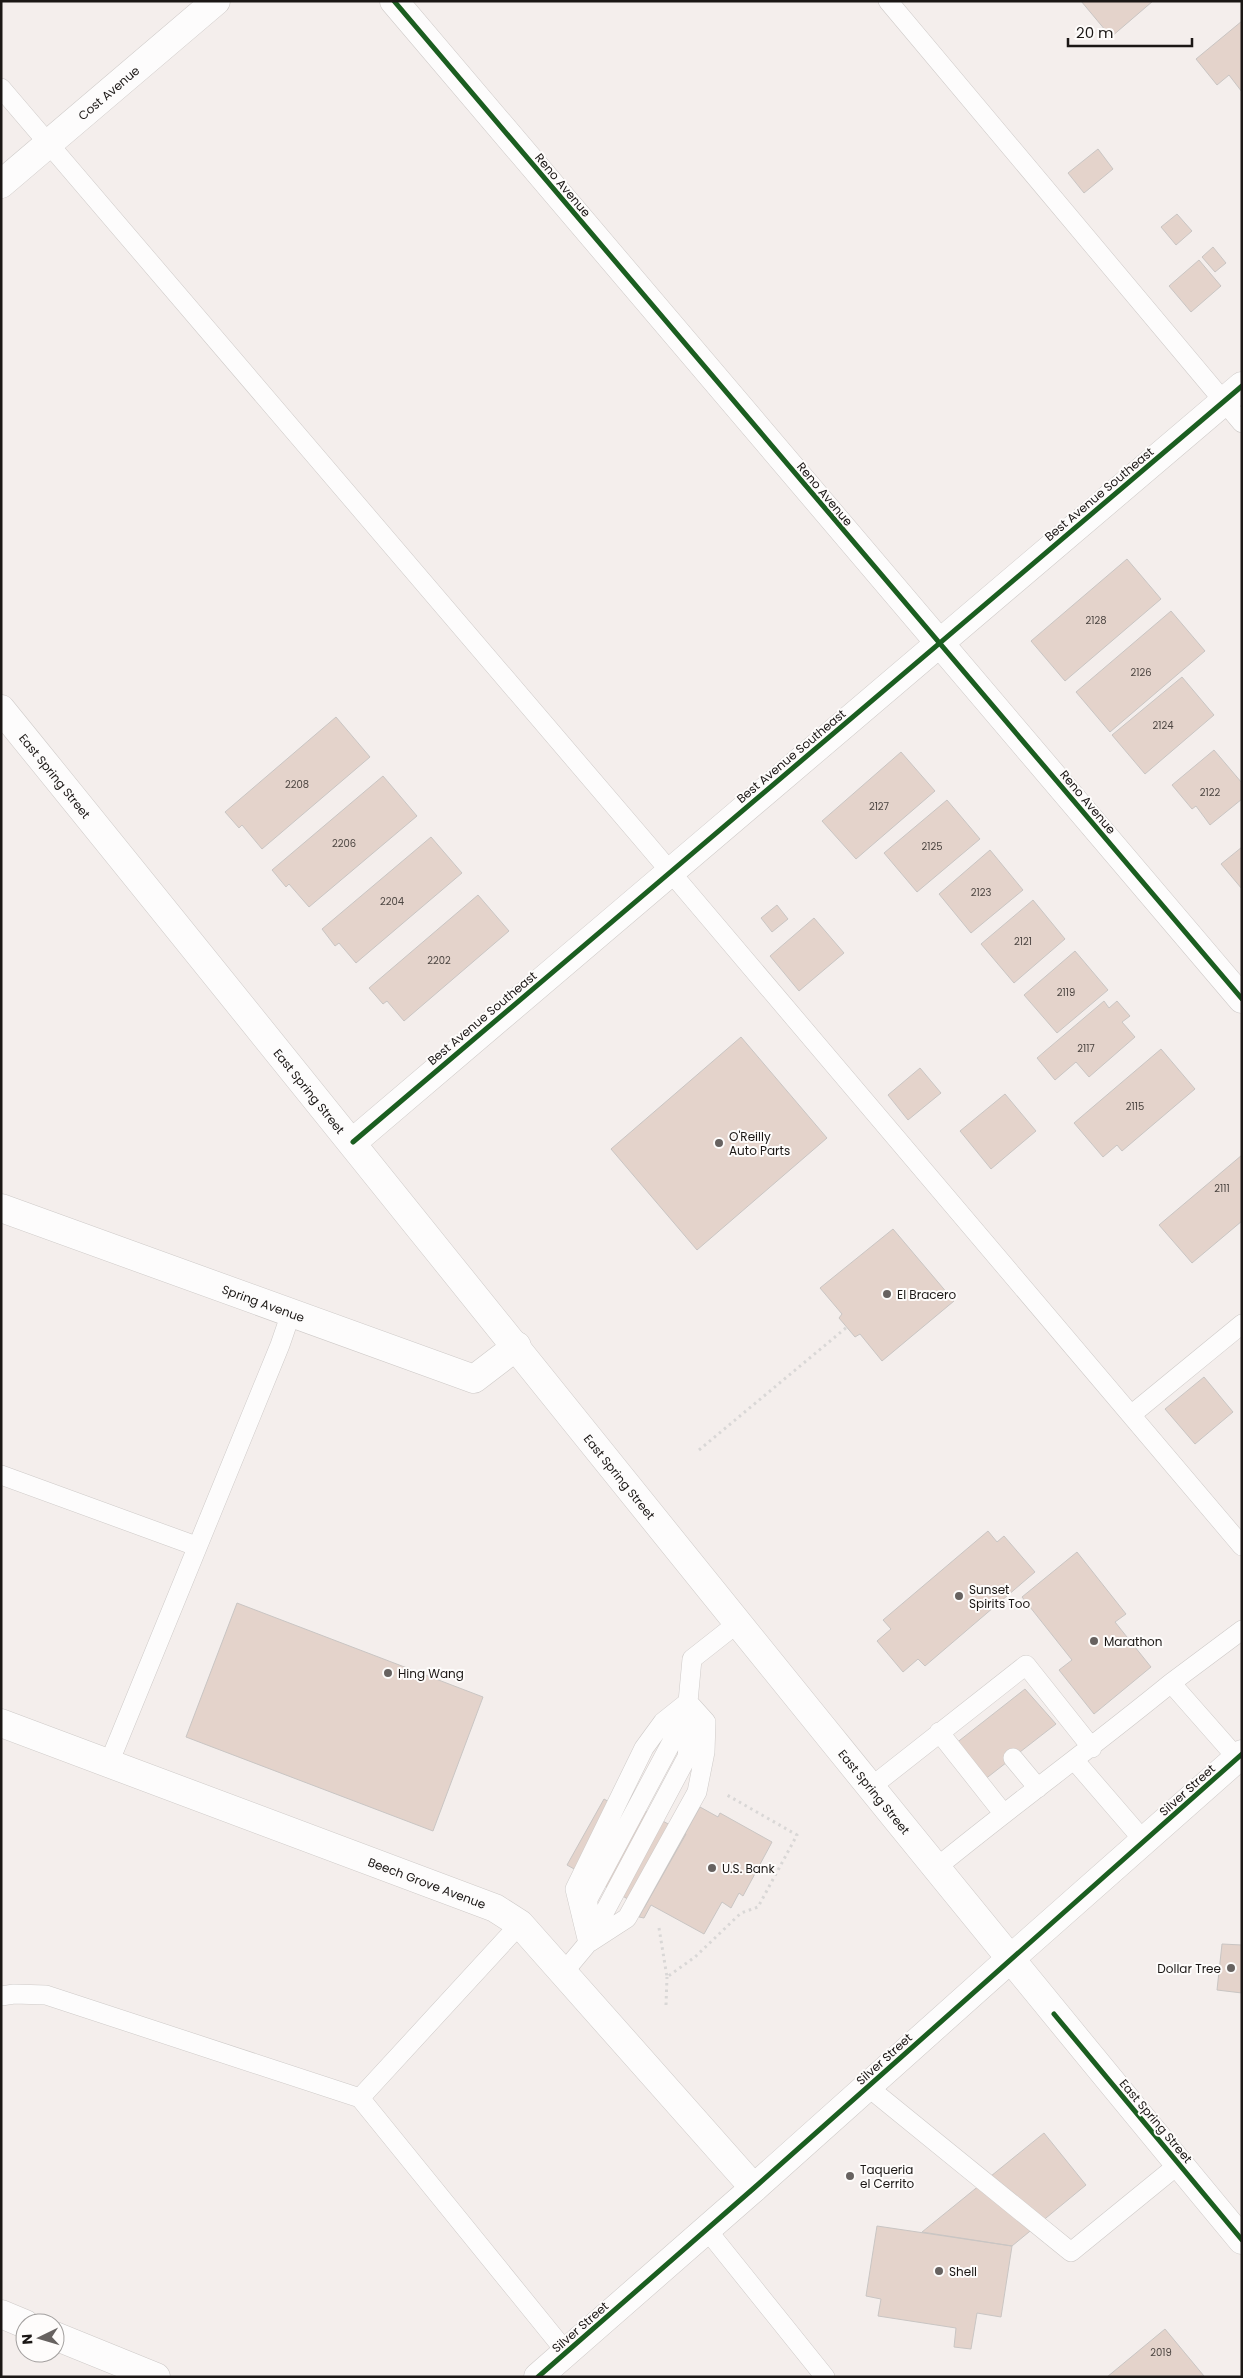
<svg xmlns="http://www.w3.org/2000/svg" width="1243" height="2378" viewBox="0 0 1243 2378" font-family="Poppins,sans-serif">
	<rect width="100%" height="100%" fill="#f4eeec"/>
	<path fill="#e4d3cb" stroke="#c9c5c3" d="M1081,1h72l-42,36z
		M1242,21v71l-13,-17 -12,10 -21,-26z
		M1098,149l15,20 -29,24 -16,-20z
		M1177,214l15,17 -16,14 -15,-18z
		M1213,247l13,16 -11,9 -13,-15z
		M1199,260l22,26 -30,26 -22,-26z
		M1127,559l34,40 -96,82 -34,-40z
		M1171,611l34,40 -95,81 -34,-40z
		M1182,677l32,38 -69,59 -33,-39z
		M336,717l34,40 -108,92 -20,-24 -3,3 -14,-16z
		M1214,750l28,33v16l-32,26 -14,-19 -4,3 -20,-24z
		M901,752l34,39 -79,68 -34,-38z
		M383,776l34,40 -108,91 -20,-23 -3,3 -14,-17z
		M947,800l33,39 -63,53 -33,-39z
		M431,837l31,36 -106,90 -17,-20 -4,3 -13,-17z
		M1242,847v42l-21,-25z
		M990,850l33,40 -52,43 -32,-39z
		M478,895l31,36 -105,90 -17,-20 -4,3 -14,-16z
		M1033,900l32,39 -51,44 -33,-39z
		M777,905l11,14 -16,13 -11,-14z
		M814,918l30,35 -45,38 -29,-35z
		M1075,951l33,39 -51,43 -33,-38z
		M1104,1001l5,7 8,-7 13,15 -8,6 13,15 -46,40 -13,-15 -21,18 -18,-22z
		M741,1037l86,101 -130,112 -86,-101z
		M1161,1049l34,40 -73,62 -5,-6 -14,12 -29,-34z
		M920,1068l21,25 -33,27 -20,-25z
		M1005,1094l31,37 -45,38 -31,-38z
		M1242,1155v66l-50,42 -33,-38z
		M893,1229l61,72 -72,60 -22,-27 -5,3 -16,-19 3,-4 -22,-26z
		M1204,1377l29,35 -38,32 -30,-35z
		M988,1531l9,11 7,-6 31,36 -110,94 -7,-7 -15,13 -26,-31 14,-12 -8,-9z
		M1077,1552l49,62 -11,8 36,45 -57,47 -35,-44 13,-10 -50,-63z
		M237,1603l246,94 -50,134 -247,-94z
		M1025,1689l31,35 -72,56 -29,-36z
		M604,1799l37,21 4,-9 41,23 -42,74 -77,-43z
		M700,1807l18,10 2,-4 52,29 -29,54 -4,-3 -8,15 -9,-6 -18,32 -53,-29 -7,13 -5,-1z
		M1222,1944l20,1v48l-25,-3z
		M1044,2133l42,52 -74,61 -90,-14z
		M877,2226l135,20 -11,71 -24,-4 -6,36 -17,-2 2,-19 -78,-12 3,-17 -15,-3z
		M1165,2329l39,47 -97,1z"/>
	<g fill="none" stroke-linecap="round" stroke-linejoin="round">
		<defs>
			<path id="lane" d="M888,1l354,422
				M1,88l645,755 596,703
				M1131,1415l111,-91
				M1,1475l195,71
				M1171,1683l71,-53
				M939,1732l64,81
				M1013,1758l25,30
				M1075,1761l69,80
				M109,1763l171,-418 11,-32
				M871,1787l155,-122 66,83
				M936,1868c77,-63 158,-122 235,-185l66,75
				M588,1922v-23l88,-165 9,-24
				M590,1942l37,-24 70,-126 8,-40 1,-30 -18,-20
				M588,1943l-13,-54 69,-141 19,-26 25,-20
				M563,1973l25,-30 99,-186 3,-28 -2,-27 4,-43 47,-37
				M1,1996l13,-2 32,1 314,103 206,254
				M868,2087l203,165 108,-88
				M360,2098l160,-174
				M707,2230l118,147"/>
			<g id="street">
				<path d="M394,1l848,998"/>
				<path id="s1" d="M1,184l215,-183"/>
				<path d="M353,1142l889,-756"/>
				<path id="s2" d="M1,1208l473,171 43,-33"/>
				<path id="s3" d="M1,1723l494,185 25,16 234,264"/>
				<path d="M1009,1960l233,-206"/>
				<path d="M1,2314l24,10"/>
				<path d="M55,2336l101,41"/>
			</g>
			<path id="secondary" d="M538,2377l216,-189 255,-228"/>
			<g id="primary">
				<path id="s4" d="M1,709c414,510 822,1026 1241,1531"/>
			</g>
		</defs>
		<use href="#lane" stroke="#cecac8" stroke-width="20"/>
		<use href="#street" stroke="#cecac8" stroke-width="29"/>
		<use href="#secondary" stroke="#cecac8" stroke-width="29"/>
		<use href="#primary" stroke="#cecac8" stroke-width="29"/>
		<path stroke="#d9d7d6" stroke-width="3" stroke-dasharray="2.5 4" stroke-linecap="butt" d="M699,1450l148,-123
			M659,1928l8,49 28,-20 46,-44 17,-6 39,-72 -70,-40
			M666,2005l1,-28"/>
		<use href="#lane" stroke="#fdfcfc" stroke-width="19"/>
		<use href="#street" stroke="#fdfcfc" stroke-width="28"/>
		<use href="#secondary" stroke="#fdfcfc" stroke-width="28"/>
		<use href="#primary" stroke="#fdfcfc" stroke-width="28"/>
		<defs>
			<path id="cycleway" d="M394,1l848,998
				M353,1142l889,-756
				M1054,2014l188,226
				M538,2377l216,-189 488,-434"/>
		</defs>
		<use href="#cycleway" stroke="#fefcfb" stroke-width="8"/>
		<use href="#cycleway" stroke="#1b5e20" stroke-width="5"/>
	</g>
	<g fill="#676260" stroke="#fefcfb" stroke-width="2">
		<circle cx="719" cy="1143" r="5"/>
		<circle cx="887" cy="1294" r="5"/>
		<circle cx="959" cy="1596" r="5"/>
		<circle cx="1094" cy="1641" r="5"/>
		<circle cx="388" cy="1673" r="5"/>
		<circle cx="712" cy="1868" r="5"/>
		<circle cx="1231" cy="1968" r="5"/>
		<circle cx="850" cy="2176" r="5"/>
		<circle cx="939" cy="2271" r="5"/>
	</g>
	<g text-anchor="middle" dominant-baseline="central" stroke-width="4" stroke-linejoin="round" paint-order="stroke">
		<g font-size="10" fill="#4d4642">
			<text x="1096" y="620">2128</text>
			<text x="1141" y="672">2126</text>
			<text x="1163" y="725">2124</text>
			<text x="297" y="784">2208</text>
			<text x="1210" y="792">2122</text>
			<text x="879" y="806">2127</text>
			<text x="344" y="843">2206</text>
			<text x="932" y="846">2125</text>
			<text x="981" y="892">2123</text>
			<text x="392" y="901">2204</text>
			<text x="1023" y="941">2121</text>
			<text x="439" y="960">2202</text>
			<text x="1066" y="992">2119</text>
			<text x="1086" y="1048">2117</text>
			<text x="1135" y="1106">2115</text>
			<text x="1222" y="1188">2111</text>
			<text x="1161" y="2352">2019</text>
		</g>
		<g font-size="12" fill="#1b1715" stroke="#fefcfb">
			<text stroke="none"><textPath href="#s1" startOffset="141">Cost Avenue</textPath></text>
			<text transform="translate(563 185) rotate(50)">Reno Avenue</text>
			<text transform="translate(825 494) rotate(50)">Reno Avenue</text>
			<text transform="translate(1099 494) rotate(-40)">Best Avenue Southeast</text>
			<text transform="translate(791 756) rotate(-40)">Best Avenue Southeast</text>
			<text stroke="none"><textPath href="#s4" startOffset="86">East Spring Street</textPath></text>
			<text transform="translate(1088 802) rotate(50)">Reno Avenue</text>
			<text transform="translate(482 1018) rotate(-40)">Best Avenue Southeast</text>
			<text stroke="none"><textPath href="#s4" startOffset="491">East Spring Street</textPath></text>
			<text stroke="none"><textPath href="#s2" startOffset="279">Spring Avenue</textPath></text>
			<text stroke="none"><textPath href="#s4" startOffset="986">East Spring Street</textPath></text>
			<text transform="translate(1187 1790) rotate(-42)">Silver Street</text>
			<text stroke="none"><textPath href="#s4" startOffset="1391">East Spring Street</textPath></text>
			<text stroke="none"><textPath href="#s3" startOffset="455">Beech Grove Avenue</textPath></text>
			<text transform="translate(884 2059) rotate(-42)">Silver Street</text>
			<text transform="translate(1156 2121) rotate(50)">East Spring Street</text>
			<text transform="translate(580 2327) rotate(-41)">Silver Street</text>
		</g>
		<g font-size="12" fill="#1b1715" stroke="#fefcfb" text-anchor="start">
			<text x="729" y="1136">O'Reilly<tspan x="729" dy="14">Auto Parts</tspan></text>
			<text x="897" y="1294">El Bracero</text>
			<text x="969" y="1589">Sunset<tspan x="969" dy="14">Spirits Too</tspan></text>
			<text x="1104" y="1641">Marathon</text>
			<text x="398" y="1673">Hing Wang</text>
			<text x="722" y="1868">U.S. Bank</text>
			<text x="1221" y="1968" text-anchor="end">Dollar Tree</text>
			<text x="860" y="2169">Taqueria<tspan x="860" dy="14">el Cerrito</tspan></text>
			<text x="949" y="2271">Shell</text>
		</g>
	</g>
	<rect width="1243" height="2378" fill="none" stroke="#1b1715" stroke-width="5"/>
	<g transform="translate(40 2338) rotate(265)"><circle r="24" fill="#fefcfb" stroke="#a3a09f"/>
	<path d="M0-4L9 19L0 12L-9 19Z" fill="#676260"/>
	<text y="-8" font-size="14" font-weight="bold" text-anchor="middle" fill="#1b1715">N</text>
	</g>
	<path d="M1068 38v8h124v-8" fill="none" stroke="#1b1715" stroke-width="2.5"/>
	<text x="1076" y="38" font-size="15" fill="#1b1715" stroke="#fefcfb" stroke-width="4" paint-order="stroke">20 m</text>
</svg>
